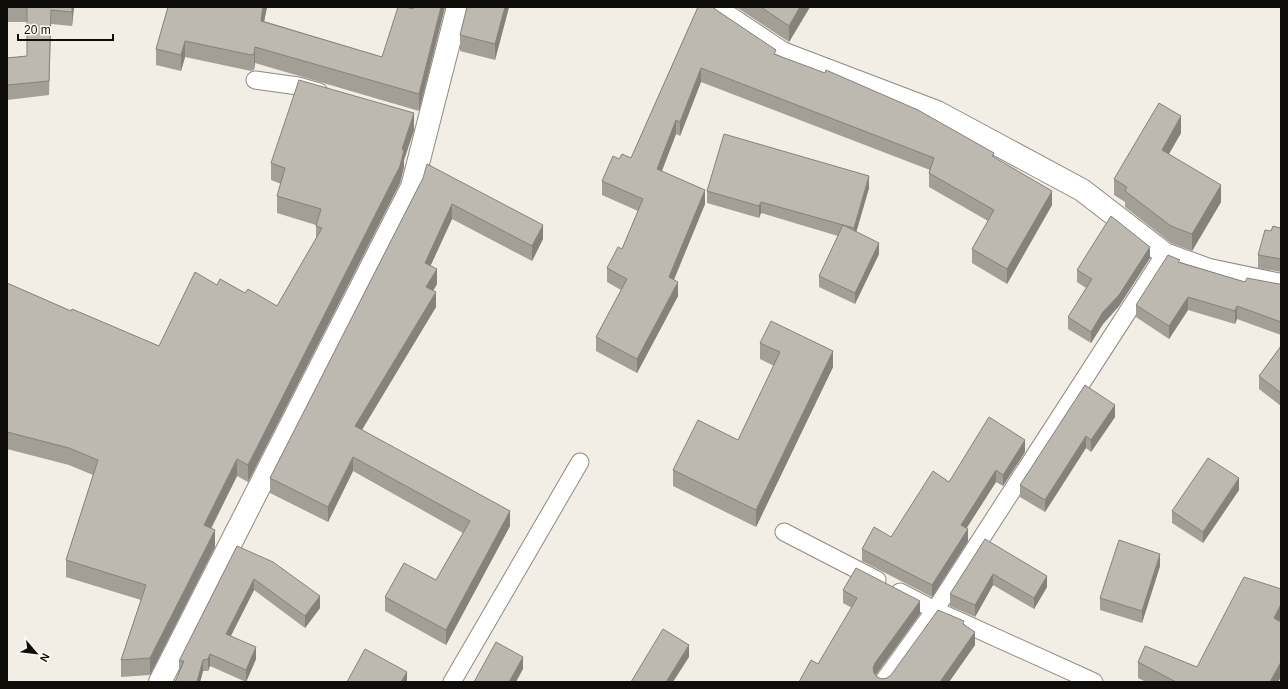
<svg xmlns="http://www.w3.org/2000/svg" width="1288" height="689" viewBox="0 0 1288 689" font-family="Helvetica,sans-serif">
	<rect width="100%" height="100%" fill="#f2eee5"/>
	<g fill="none" stroke-linecap="round" stroke-linejoin="round">
		<defs>
			<path id="service" d="M255,80l43,6 21,6
				M784,532l93,48
				M900,592l35,18 159,72
				M452,682l128,-220
				M883,682l52,-72 230,-356"/>
			<path id="minor" d="M713,7l69,46 155,59 145,78 83,64 44,16 72,15"/>
			<path id="tertiary" d="M160,682l252,-495 46,-180"/>
		</defs>
		<use href="#service" stroke="#8e8a82" stroke-width="19"/>
		<use href="#minor" stroke="#8e8a82" stroke-width="24"/>
		<use href="#tertiary" stroke="#8e8a82" stroke-width="24"/>
		<use href="#service" stroke="#fff" stroke-width="17"/>
		<use href="#minor" stroke="#fff" stroke-width="22"/>
		<use href="#tertiary" stroke="#fff" stroke-width="22"/>
	</g>
	<path fill="#a39f97" d="M7,7h67l-2,19 -21,-2 -2,71 -42,5v-42l20,-2v-34h-20z
		M168,7h99l-3,14 118,36 31,-48 32,-2 -26,104 -164,-48 -1,7 -3,1 -66,-14 -4,14 -25,-6v-16z
		M467,7h42l-14,53 -35,-9v-16z
		M698,7l78,47 218,103 58,48 -45,79 -35,-21v-14l16,-28 -59,-34v-14l1,-3 -229,-88 -21,54 -4,-2 -14,37 43,33 -31,76 4,16 -41,77 -41,-22v-14l25,-47 -14,-8v-14l15,-19 16,-38 -36,-16v-14l17,-22 12,-1z
		M736,7h74l-21,35z
		M414,130l-10,30v7l-4,16 -152,299 -11,-6 -26,53 4,18 -65,128 -29,2v-17l20,-60 -75,-23v-17l27,-85 -24,-10 -62,-16v-166l64,28 88,35 58,-61 28,8 32,13 39,-67v-14l-39,-12v-17l4,-12 -10,-4v-17z
		M1181,133l-12,21 52,48 -29,49 -21,-8 -46,-36v-5l-11,-7v-16z
		M423,178l120,61 -11,22 -80,-42 -22,47 7,18 -4,7 3,16 -74,123 148,96 -64,119 -61,-34v-14l51,-17 27,-47 -110,-62 -25,51 -58,-29v-15z
		M869,188l-13,44 23,22 -24,50 -36,-17v-11l19,-40 -77,-23 -2,5 -52,-15v-12z
		M1281,226v46l-23,-4v-13z
		M1150,258l-31,48 -16,18 -12,19 -23,-14v-12l18,-29 -9,-6v-12z
		M1180,262l65,20 36,2v51l-44,-16 -2,5 -47,-14 -19,29 -33,-22v-12z
		M760,343l73,24 -77,160 -83,-41v-16l65,-30 36,-74 -14,-7z
		M1281,346v60l-22,-17v-13z
		M1085,385l30,32 -24,35 -5,-4 -41,64 -25,-15v-12z
		M1025,452l-22,34 -7,-4 -30,46 2,13 -36,56 -70,-36v-12l29,-12 58,-55z
		M1239,490l-36,53 -31,-20v-12z
		M985,539l62,48 -13,22 -41,-24 -18,32 -25,-11v-12z
		M237,546l83,62 -15,20 -51,-38 -23,46 25,23 -10,23 -36,-16 -2,5h-5l-3,11h-25l4,-9v-12z
		M1160,566l-18,57 -42,-13v-12z
		M843,590l77,24 -44,61 1,2 5,2 5,-1 77,-54 11,21 -26,37h-150l19,-18 34,-56 -9,-5z
		M1280,621l1,1v55l-3,5h-132l-8,-4v-16l59,5z"/>
	<path fill="#84827b" d="M72,7h2l-2,19z
		M263,7h4l-6,30v-16z
		M441,7h4l-26,104v-17z
		M505,7h4l-14,53v-16z
		M800,7h10l-21,35v-16z
		M185,41v16l-4,14v-16z
		M255,47v16l-1,7v-16z
		M701,68v14l-21,54v-14z
		M414,113v17l-10,30v7l-4,16 -152,299v-17l154,-316z
		M1181,116v17l-19,33v-16z
		M676,120v14l-19,49v-14z
		M869,176v12l-15,52v-12z
		M1221,185v17l-29,49v-17z
		M705,190v14l-36,87v-14z
		M1052,191v14l-45,79v-15z
		M761,202v11l-2,5v-12z
		M452,204v15l-27,59v-15z
		M543,225v14l-11,22v-15z
		M879,243v11l-24,50v-11z
		M1150,247v11l-31,48 -16,18 -12,19v-11l12,-20z
		M437,269v15l-11,18v-15z
		M678,282v14l-41,77v-14z
		M436,292v15l-81,134v-15z
		M1188,297v13l-19,29v-13z
		M1237,306v13l-2,5v-13z
		M833,351v16l-77,160v-17z
		M1115,405v12l-24,35v-12z
		M1086,436v12l-41,64v-12z
		M1025,440v12l-22,34v-11z
		M353,457v14l-25,51v-15z
		M237,459v17l-33,66v-17z
		M996,470v12l-35,55v-12z
		M1239,478v12l-36,53v-11z
		M510,511v15l-64,119v-15z
		M968,529v12l-36,56v-12z
		M215,530v17l-65,128v-17z
		M1160,554v12l-18,57v-12z
		M993,574v11l-18,32v-12z
		M1047,576v11l-13,22v-11z
		M254,579v11l-28,55v-11z
		M320,596v12l-15,20v-12z
		M920,601v13l-45,62 -2,5v-13l2,-5z
		M1281,604v15l-7,14v-15z
		M975,632v13l-26,37h-9z
		M689,645v12l-16,25h-7z
		M256,647v12l-10,23v-12z
		M210,654v12l-2,5v-12z
		M523,657v12l-7,13h-7z
		M203,660v11l-3,11h-3z
		M1281,662v15l-3,5h-8z
		M407,672v10h-6z"/>
	<path fill="#bdb9b0" stroke="#84827b" d="M7,7h65v5l-21,-2 -2,71 -42,4v-27l20,-2v-49z
		M168,7h95l-2,14 121,36 16,-50h8l7,2 1,-2h27l-22,87 -164,-47 -1,7 -3,1 -66,-14 -4,14 -25,-6z
		M467,7h38l-10,37 -35,-9z
		M698,7h14l64,43 -2,4 51,19 1,-3 92,40 76,43 -2,3 60,35 -45,78 -35,-20 22,-39 -65,-37 5,-15 -233,-90 -21,54 -4,-2 -19,49 48,21 -36,87 9,5 -41,77 -41,-22 31,-58 -20,-11 11,-21 4,2 21,-50 -41,-18 11,-25 6,3 3,-5 9,4z
		M761,7h39l-11,19z
		M299,80l115,33 -12,36 2,1 -4,16 -152,299 -11,-6 -33,66 11,5 -65,128 -29,2 25,-75 -80,-25 32,-100 -29,-12 -62,-16v-149l64,28 1,-2 87,37 36,-74 22,13 3,-6 25,14 3,-4 29,17 45,-78 -6,-2 5,-17 -44,-13 8,-28 -14,-5z
		M1159,103l22,13 -19,34 59,35 -29,49 -21,-8 -46,-35 2,-4 -13,-8z
		M724,134l145,42 -15,52 -93,-26 -2,4 -52,-15z
		M427,164l116,61 -11,21 -80,-42 -27,59 12,6 -11,18 10,5 -81,134 155,85 -64,119 -61,-33 19,-34 32,17 34,-59 -117,-64 -25,50 -58,-29 153,-300z
		M1111,216l39,31 -31,48 -16,17 -12,20 -23,-15 24,-38 -15,-9z
		M843,225l36,18 -24,50 -36,-17z
		M1273,226l7,2 1,-2v33l-23,-4 7,-25 6,1z
		M1168,255l12,5 -2,2 67,20 2,-4 32,6h2v38l-44,-16 -2,5 -47,-14 -19,29 -33,-21z
		M771,321l62,30 -77,159 -83,-40 25,-50 40,20 42,-88 -20,-9z
		M1281,346v47l-22,-17z
		M1085,385l30,20 -24,35 -5,-4 -41,64 -25,-15z
		M989,417l36,23 -22,35 -7,-5 -35,55 7,4 -36,56 -70,-36 12,-22 17,10 42,-66 16,11z
		M1208,458l31,20 -36,54 -31,-21z
		M985,539l62,37 -13,22 -41,-24 -18,31 -25,-11z
		M1119,540l41,14 -18,57 -42,-13z
		M237,546l36,16 47,34 -15,20 -51,-37 -28,55 30,13 -10,23 -36,-16 -2,5 -5,1 -6,22h-22l9,-21h-5z
		M856,568l64,33 -45,62 -2,5 1,5 3,4 5,2 5,-1 4,-3 47,-65 26,11 -1,3 12,8 -35,50h-141l12,-22 7,4 39,-66 -14,-8z
		M1244,577l37,12v15l-7,14 7,4v40l-11,20h-94l-38,-20 7,-16 52,21z
		M663,629l26,16 -23,37h-35z
		M496,642l27,15 -14,25h-35z
		M365,649l42,23 -6,10h-54z"/>
	<rect width="1288" height="689" fill="none" stroke="#0e0d0a" stroke-width="16"/>
	<g transform="translate(36 653) rotate(118)" stroke="#fffbf4" stroke-width="3" paint-order="stroke">
	<path d="M0-3L7 15L0 10L-7 15Z" fill="#0e0d0a"/>
	<text y="-6" font-size="11" font-weight="bold" text-anchor="middle" fill="#0e0d0a">N</text>
	</g>
	<path d="M18 34v6h95v-6" fill="none" stroke="#0e0d0a" stroke-width="2"/>
	<text x="24" y="34" font-size="12" fill="#0e0d0a" stroke="#fffbf4" stroke-width="3" paint-order="stroke">20 m</text>
</svg>
